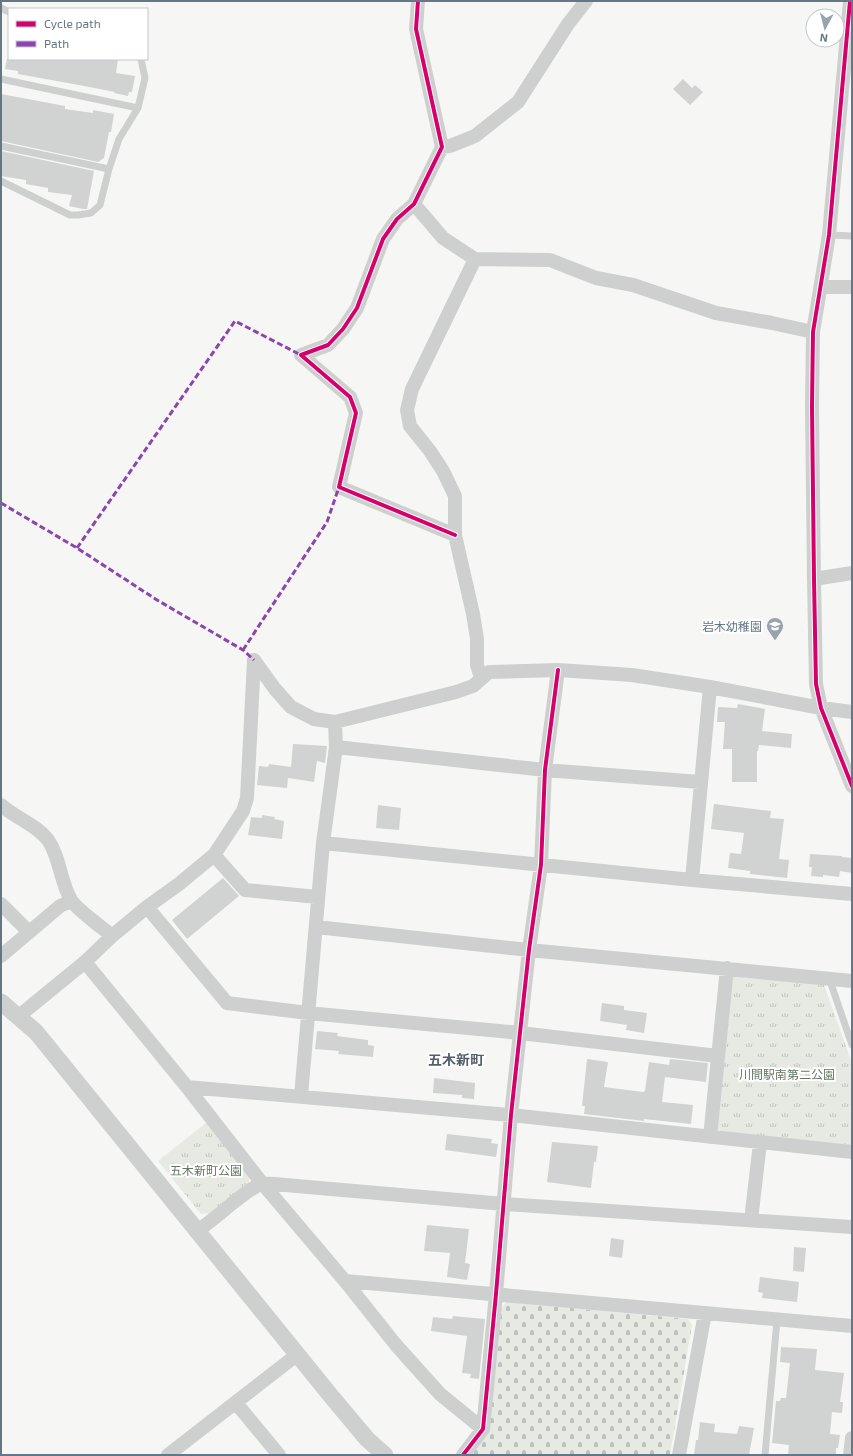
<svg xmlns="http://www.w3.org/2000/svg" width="853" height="1456" viewBox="0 0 853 1456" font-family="'Exo 2','Noto Sans JP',sans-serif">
	<defs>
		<pattern id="cemetery-stones" width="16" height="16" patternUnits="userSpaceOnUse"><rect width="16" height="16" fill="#e6eae3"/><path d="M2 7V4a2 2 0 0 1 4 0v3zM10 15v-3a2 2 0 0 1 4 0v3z" fill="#bec2be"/></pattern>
		<pattern id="park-tufts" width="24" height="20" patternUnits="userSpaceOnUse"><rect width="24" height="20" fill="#e6eae3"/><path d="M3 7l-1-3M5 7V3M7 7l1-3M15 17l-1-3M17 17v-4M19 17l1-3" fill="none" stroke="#bec2be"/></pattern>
	</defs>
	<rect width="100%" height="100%" fill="#f6f7f5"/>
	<path fill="url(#cemetery-stones)" d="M507,1302l181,17 4,6 -22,130h-201l30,-145z"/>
	<path fill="url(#park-tufts)" d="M733,975l91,10 28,78v82l-136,-13z
		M207,1122l42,51v9l-39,31 -9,1 -43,-53z"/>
	<path fill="#d1d2d2" d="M7,59h111l-2,14 19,3 -3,16h-3l-1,4 -14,-3 1,-1 -31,-6 -66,-12v-3l-13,-2z
		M683,79l9,9 3,-3 8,7 -13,13 -17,-16z
		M1,94l64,12v3l28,4v-3l21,4 -3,18h-2l-5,26 -6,4 -97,-21z
		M1,151l93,20 -7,38h-4l-14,-3 3,-11 -24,-3v-4l-22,-4v-4l-25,-4z
		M738,704l27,5 -3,22 30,3 -1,14 -32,-3 -1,6h-1v31h-25v-33h-9l2,-27h-8l1,-15 19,1z
		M293,744l34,2 -2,17 -8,-2 -3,21 -26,-4 -1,10 -30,-3 2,-19 9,1 1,-3 22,3z
		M714,804l57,7 -1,7 14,1 -5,40 10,1 -2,18 -37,-4v-3l-22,-3 2,-15 11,1 3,-21 -33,-4z
		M378,805l23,3 -2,22 -23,-2z
		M262,815l13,2 -1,2 10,2 -2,18 -34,-4 3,-18 11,1z
		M810,854l32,2v1l10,1v15l-12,-2 -1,6 -16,-2v2l-12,-1 1,-9h-3z
		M223,878l16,18 -52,43 -15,-19z
		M602,1003l22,3v4l23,3 -3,20 -18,-3 1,-5 -27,-4z
		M317,1031l21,2 -1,3 31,4v5l6,1 -1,11 -35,-3 1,-3 -24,-2z
		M587,1059l21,3 -4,25 39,5 2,-1 4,-29 20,3 1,-6 38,4 -2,19 -41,-5 -3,25 31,3 -2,19 -47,-5v2l-60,-7 1,-8h-3z
		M434,1078l41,5 -1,16 -12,-1v-3l-29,-2z
		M447,1134l45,5 -1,4 7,1 -2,13 -51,-7z
		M552,1142l46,4 -2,16h-2l-3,26 -44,-6z
		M427,1225l42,4 -4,34 5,1 -3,16 -20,-3 3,-24 -26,-2z
		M611,1238l13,2 -2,18 -13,-2z
		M794,1247l12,1 -2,24 -11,-1z
		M760,1277l39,5 -2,20 -35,-4 1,-5 -5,-1z
		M453,1316l32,3 -6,60 -9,-1 1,-4 -9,-1 5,-37 -36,-5 2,-14 19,2z
		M781,1347l36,2 -2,21 29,3 -4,29h3l-1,11 -10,-1 -2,22 10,1 -2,13h-2v7h-48l1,-10 -17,-2 4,-42h4l1,-3h5l4,-35 -10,-1z
		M700,1422l15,2 -1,8 23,2 2,-8 15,2 -5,27h-45l-10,-1 2,-14h2z"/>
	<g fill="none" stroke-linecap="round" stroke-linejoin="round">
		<path stroke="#ced0d0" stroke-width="7" d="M1,8l8,4
			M1,79l137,29
			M1,146l108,23
			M1,181l69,34h8l13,-2 9,-8 9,-36 10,-30 19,-31 7,-30 -4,-19
			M829,235l23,1
			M829,978l23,67
			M765,1455l12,-135"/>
		<path stroke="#ced0d0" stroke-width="14" d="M418,1l-2,28 26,118 -28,57 -17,15 -14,20 -26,69 -14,21 -15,16 -27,10 49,42 6,16 -17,74 116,48
			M850,1l-21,234 -16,97 -1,74 2,173 2,105 5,24 31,78
			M442,147l8,-1 25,-10 43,-34 50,-78 18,-23
			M414,204l29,34 32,21 75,1 46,18 37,7 83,28 56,10 41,9
			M475,259l-63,130 -5,21 3,16 20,25 13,20 12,25v39l18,79 4,25v26l4,13
			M821,287h31
			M814,579l38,-6
			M254,660l21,29 16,18 23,12 21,3 121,-30 17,-6 16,-14 69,-2 74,5 78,12 111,21 31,4
			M336,747l209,23 155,12
			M1,805c14,13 35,19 47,35 12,17 12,41 23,60 4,8 33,29 41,36
			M323,843l369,37 160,14
			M214,855l31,35 73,7
			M692,880l18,-193
			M1,904l28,28
			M147,907l80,96 81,10 212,20 198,23
			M316,927l213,23 323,31
			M1,956l59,-50 11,-5
			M85,962l102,125 75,96 83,98 51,64 44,49 43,35
			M19,1016l66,-54 27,-26 35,-29 32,-23 35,-29 29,-44 4,-13 7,-138
			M187,1087l324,28 341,37
			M301,1096l22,-253 13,-96 -1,-25
			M710,1137l17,-169
			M751,1220l9,-77
			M197,1231c23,-15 41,-36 65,-48l242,21 348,23
			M345,1281l507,45
			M236,1403l43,52
			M168,1455l130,-101
			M463,1455l20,-26 13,-135 15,-179 18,-165 12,-85 4,-95 13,-100
			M679,1455l26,-142
			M850,1455l2,-17"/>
		<path stroke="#ced0d0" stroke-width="17" d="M1,1002l35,30 295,364 36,43 18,16"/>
		<path stroke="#8e44ad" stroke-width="3" stroke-dasharray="6 3" stroke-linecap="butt" d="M1,503l76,45 80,52 86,50 11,10
			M77,548l158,-227 66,34
			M243,650l84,-128 12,-35"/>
		<defs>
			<path id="cycleway" d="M418,1l-2,28 26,118 -28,57 -17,15 -14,20 -26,69 -14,21 -15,16 -27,10 49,42 6,16 -17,74 116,48
				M850,1l-21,234 -16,97 -1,74 2,173 2,105 5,24 31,78
				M463,1455l20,-26 13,-135 15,-179 18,-165 12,-85 4,-95 13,-100"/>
		</defs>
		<use href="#cycleway" stroke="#fff" stroke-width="6"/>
		<use href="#cycleway" stroke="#d6006c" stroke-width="4"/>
	</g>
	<defs>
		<symbol id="school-pin" viewBox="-11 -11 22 30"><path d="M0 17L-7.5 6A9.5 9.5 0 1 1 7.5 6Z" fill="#98a3ad" stroke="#fff"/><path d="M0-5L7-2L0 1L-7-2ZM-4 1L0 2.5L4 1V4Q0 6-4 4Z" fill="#fff"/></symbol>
	</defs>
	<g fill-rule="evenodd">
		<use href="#school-pin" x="765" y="616" width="20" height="27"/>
	</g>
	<g text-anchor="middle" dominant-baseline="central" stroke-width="4" stroke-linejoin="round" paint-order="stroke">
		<g font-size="12" fill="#657686" stroke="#fff" text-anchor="end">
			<text x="762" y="626">岩木幼稚園</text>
		</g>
		<g font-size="12" fill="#647861" stroke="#fff">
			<text x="787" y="1074">川間駅南第二公園</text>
			<text x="206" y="1170">五木新町公園</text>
		</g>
		<g font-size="14" font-weight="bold" fill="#545f6b" stroke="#fff">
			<text x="456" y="1059">五木新町</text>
		</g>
	</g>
	<rect width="853" height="1456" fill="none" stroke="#657686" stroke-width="4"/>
	<rect x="8" y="8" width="140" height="52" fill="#ffffff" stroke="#c1c8cf"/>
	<rect x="16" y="21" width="20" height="6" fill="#d6006c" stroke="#c1c8cf"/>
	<text x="44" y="28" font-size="12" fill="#657686">Cycle path</text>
	<rect x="16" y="41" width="20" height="6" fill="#8e44ad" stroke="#c1c8cf"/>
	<text x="44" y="48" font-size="12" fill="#657686">Path</text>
	<g transform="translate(825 28) rotate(187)"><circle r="19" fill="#ffffff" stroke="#c1c8cf"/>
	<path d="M0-3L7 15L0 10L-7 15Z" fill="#98a3ad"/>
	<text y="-6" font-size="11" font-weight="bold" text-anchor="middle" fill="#657686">N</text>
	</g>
</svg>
